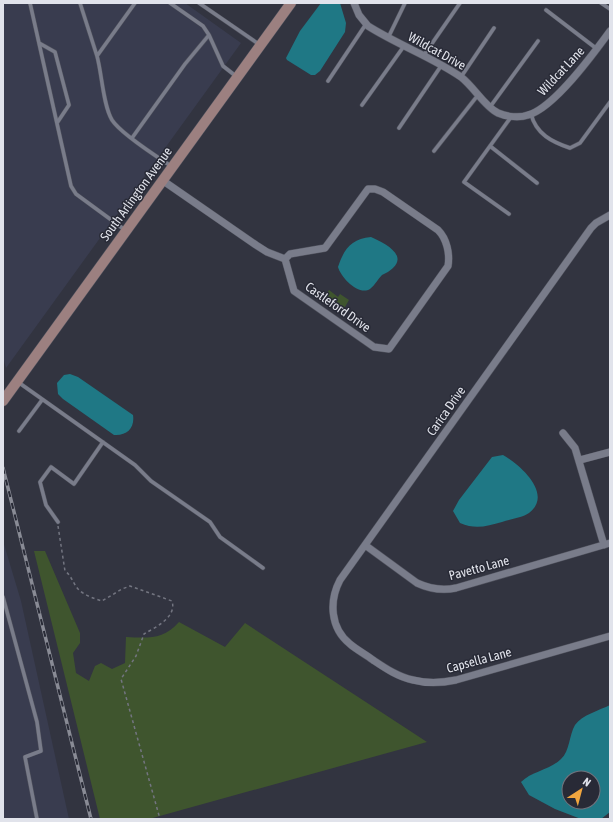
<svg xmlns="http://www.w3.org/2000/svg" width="613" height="822" viewBox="0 0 613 822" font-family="'Asap Condensed',sans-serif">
	<rect width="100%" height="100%" fill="#323440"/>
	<path fill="#393c4f" d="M3,3h182l56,40 -235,325 -3,-11z
		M3,541l18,60 48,218h-66z"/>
	<path fill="#3f552e" d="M329,290l9,7 2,-3 9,6 -7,12 -13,-9v-3l-5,-3z
		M34,551h11l35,82v10l-7,10 3,20 13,8 6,-15 6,-3 11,6 13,-6 1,-26c22,1 37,3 53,-15l46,25 20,-24 182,119 -278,77h-49z"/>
	<path fill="#1f7885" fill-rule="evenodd" d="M321,3h19l6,20 -1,9 -25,39 -5,4h-4l-24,-15 -1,-2 14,-27z
		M371,237c11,5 37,17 22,31 -3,3 -7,5 -11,7 -4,4 -7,10 -12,14 -11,7 -29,-11 -32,-22 6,-18 13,-28 33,-30z
		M70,374l8,3 55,38c2,13 -6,21 -19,20l-51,-36 -5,-5 -1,-11 7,-8z
		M503,455c16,9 51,39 26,58 -7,5 -19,6 -27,9 -15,4 -26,8 -42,1l-7,-12 6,-11 33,-43z
		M610,705v107l-9,7h-20l-26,-10 -26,-14 -8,-13c11,-11 29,-12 40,-23 9,-8 8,-24 14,-34 7,-10 25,-15 35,-20zM569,778h24v24h-24z"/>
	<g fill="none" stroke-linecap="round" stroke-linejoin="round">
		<defs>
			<path id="lane" d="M30,3l41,183 5,8 49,36
				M80,3l17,53
				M135,3l-38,53c5,18 6,49 15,64 9,14 44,36 59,46
				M199,3l61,42
				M601,3l9,6
				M546,10l51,39
				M209,35l14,31 14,11
				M388,38l17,-35
				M39,43l16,9 14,53 -12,18
				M424,55l36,-52
				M461,77l33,-49
				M328,81l38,-57
				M362,105l42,-59
				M490,107l48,-66
				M531,114c5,20 21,28 39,34l10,-5 30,-41
				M399,128l42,-62
				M132,138l53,-74 24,-29 -6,-9 -33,-23
				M490,146l47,37
				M434,151l44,-56
				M509,214l-45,-32 47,-65
				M18,382l117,83 16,16 59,41 10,15 43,31
				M19,431l23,-31
				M58,522l-12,-17 -6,-23 11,-15 23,17 29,-42
				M3,597l34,125 4,29 -16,6 12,62"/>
			<path id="street" d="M354,3l5,12 9,11c30,19 64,31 93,51 13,10 24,30 37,36 9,4 22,5 30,2 26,-7 66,-62 82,-84
				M162,180l94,65 11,7 18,7 9,32 80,56 15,2 59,-83c2,-12 -1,-27 -10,-36l-55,-38 -8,-3h-7l-43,59 -35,6 -5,5
				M610,215l-14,8 -5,5 -251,352c-11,21 -10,48 10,64 7,6 15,10 23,16 12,8 25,17 40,20 15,4 29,3 43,0l154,-44
				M563,433l12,15 29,97
				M580,460l30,-8
				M365,545l52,38c13,6 25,8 39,5l154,-45"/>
			<path id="secondary" d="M3,401l288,-398"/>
		</defs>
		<use href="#lane" stroke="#51535e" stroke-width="4.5"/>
		<use href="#street" stroke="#51535e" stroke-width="8"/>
		<use href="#secondary" stroke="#51535e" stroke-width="11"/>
		<path stroke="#737580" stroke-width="1.5" stroke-dasharray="3 3" stroke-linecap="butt" d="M58,526l7,45c7,5 8,13 14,19 5,5 16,9 23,11l20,-12 8,-3 42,15c5,16 -16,26 -28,33l-8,22 -15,23 39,140"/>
		<use href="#lane" stroke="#797c8a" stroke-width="3.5"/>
		<use href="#street" stroke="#797c8a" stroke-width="7"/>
		<use href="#secondary" stroke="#9c8080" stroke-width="10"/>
		<defs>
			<path id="rail" d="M3,468l88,351"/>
		</defs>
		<use href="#rail" stroke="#898b95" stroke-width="3.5"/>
		<use href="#rail" stroke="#282a36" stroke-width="2" stroke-dasharray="6" stroke-linecap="butt"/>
	</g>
	<g text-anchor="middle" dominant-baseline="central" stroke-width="3" stroke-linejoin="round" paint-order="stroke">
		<g font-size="13" fill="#e1e3eb" stroke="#282a36">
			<text transform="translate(437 51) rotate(29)">Wildcat Drive</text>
			<text transform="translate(561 71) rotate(-47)">Wildcat Lane</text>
			<text transform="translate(136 194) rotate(-54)">South Arlington Avenue</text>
			<text transform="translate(338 307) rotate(35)">Castleford Drive</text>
			<text transform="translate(446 411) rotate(-55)">Carica Drive</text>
			<text transform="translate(479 568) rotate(-15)">Pavetto Lane</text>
			<text transform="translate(479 660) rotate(-15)">Capsella Lane</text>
		</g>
	</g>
	<rect width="613" height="822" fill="none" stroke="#e1e3eb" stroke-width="8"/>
	<g transform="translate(581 790) rotate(36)"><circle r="19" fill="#282a36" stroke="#72747e"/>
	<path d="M0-3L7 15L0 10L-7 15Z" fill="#f1a63f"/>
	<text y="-6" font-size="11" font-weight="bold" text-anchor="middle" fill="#e1e3eb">N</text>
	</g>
</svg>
